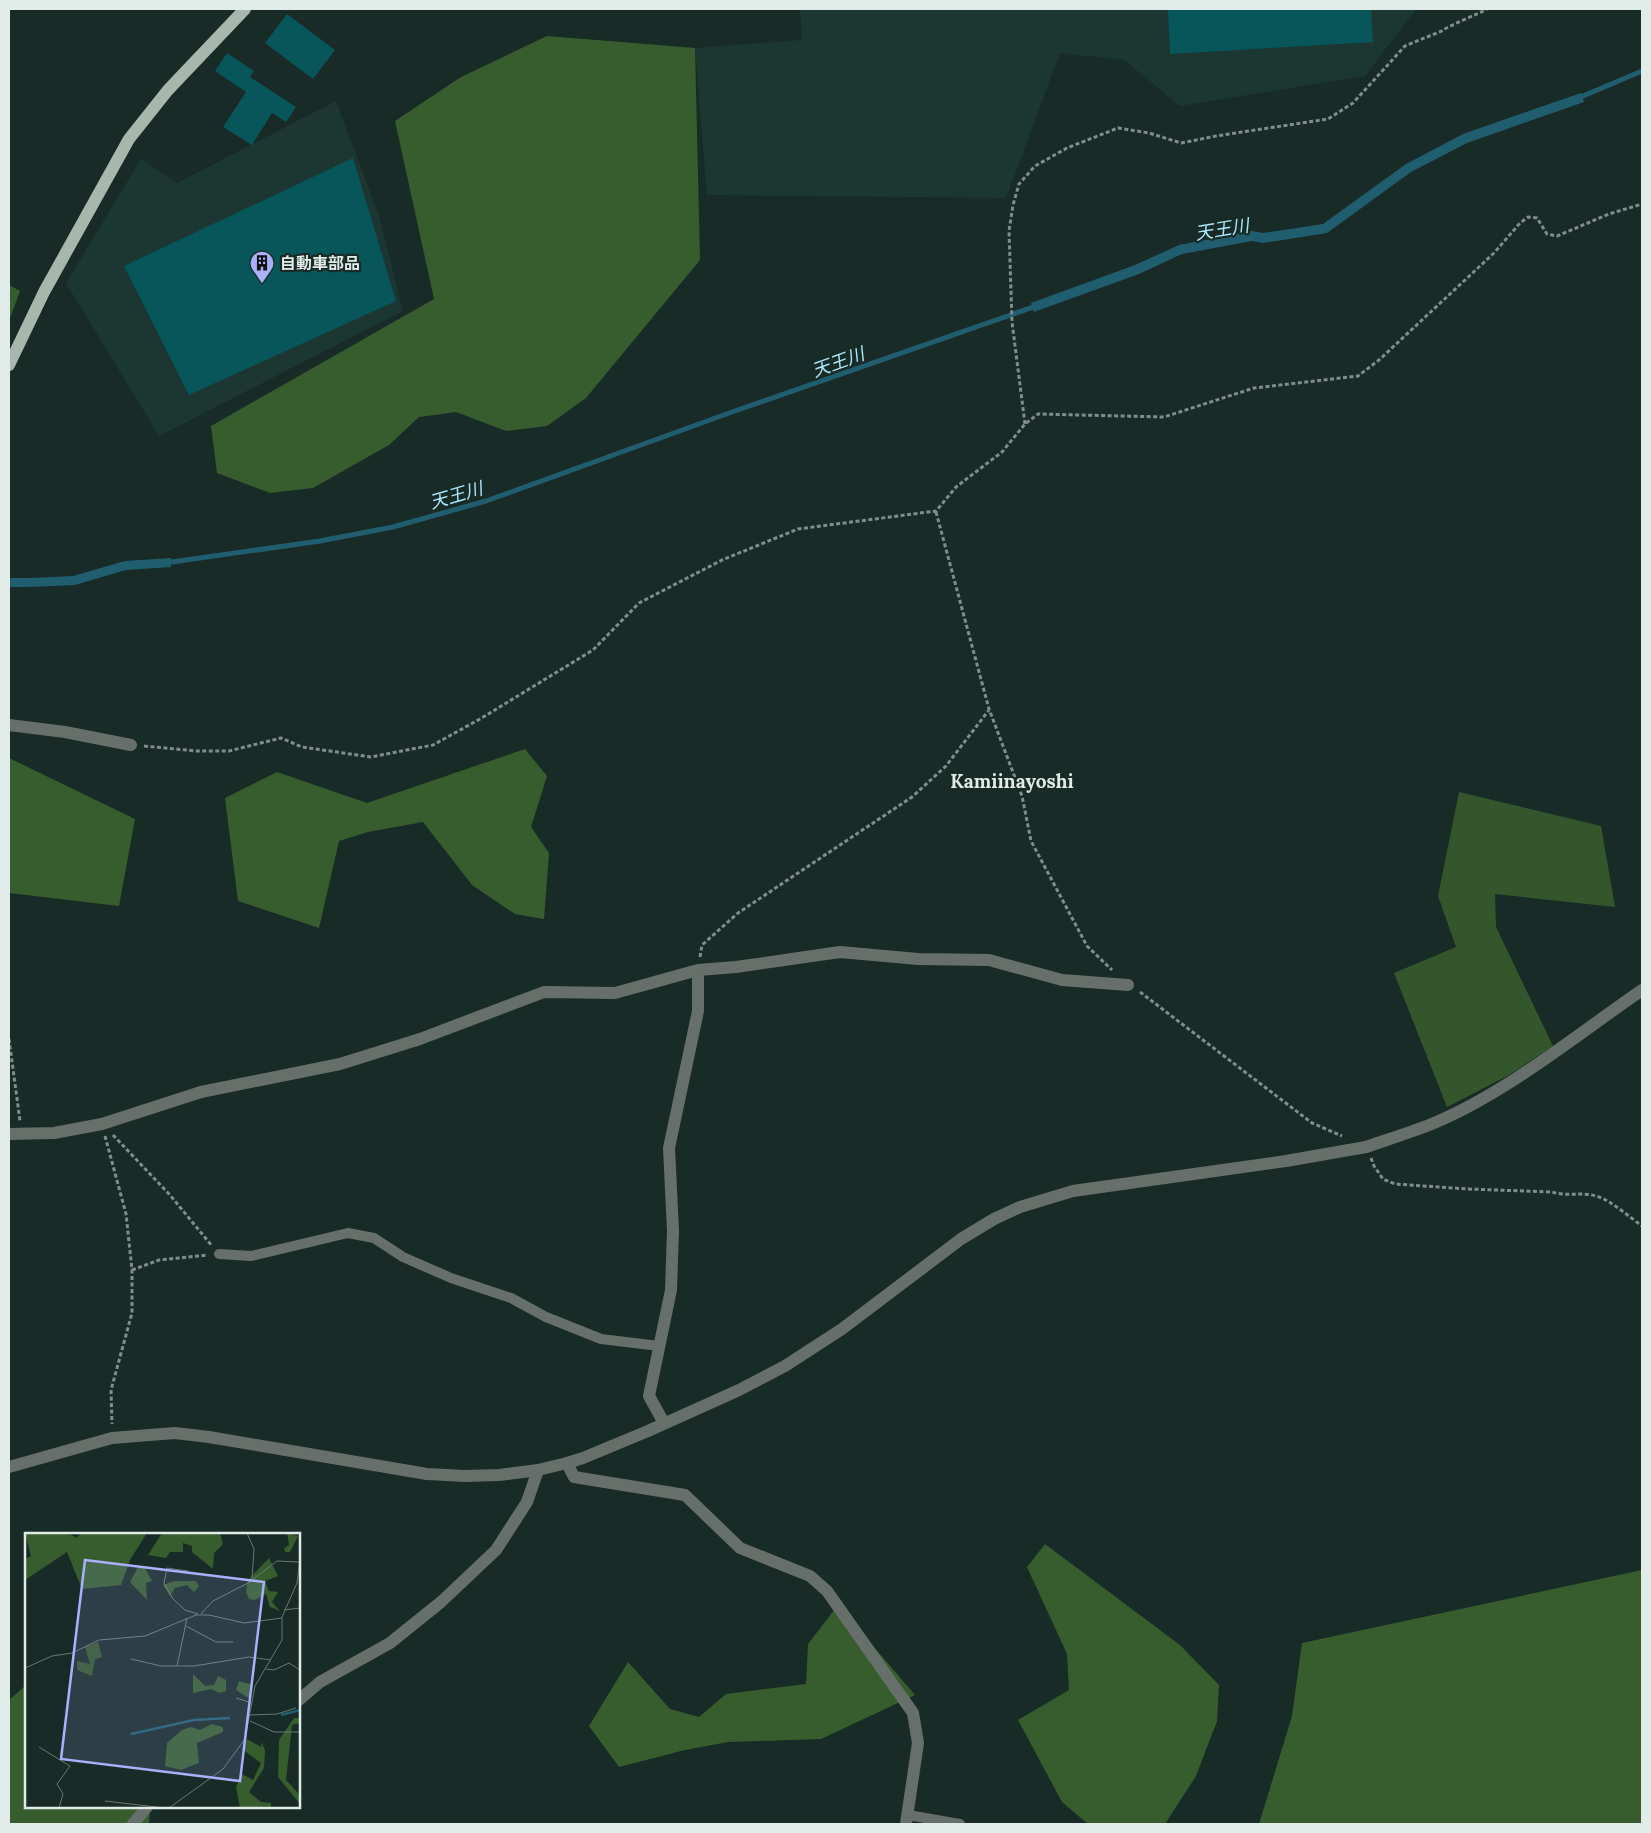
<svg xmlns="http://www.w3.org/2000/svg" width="1651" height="1833" viewBox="0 0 1651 1833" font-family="Lora,'Noto Sans JP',serif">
	<rect width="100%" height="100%" fill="#192b27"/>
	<path fill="#1c3732" d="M800,9h616l-51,67 -185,30 -56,-46 -64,-7 -54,145 -299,-3 -12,-147 107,-8z
		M336,101l43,115 24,95 -244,125 -93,-153 75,-124 36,24z"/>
	<path fill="#35562d" d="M1459,792l142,34 14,81 -120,-13 1,33 57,119 -44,29 -62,32 -53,-134 62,-26 -18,-51z"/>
	<path fill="#375d2e" d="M547,36l148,12 5,212 -114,138 -39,28 -41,5 -50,-19 -37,5 -30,28 -76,43 -43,5 -53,-20 -6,-47 223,-127 -39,-178 66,-44z
		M9,285l11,6 -11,30z
		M525,749l22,27 -16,51 18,26 -5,66 -29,-5 -43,-29 -49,-63 -55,10 -29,9 -20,87 -81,-27 -13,-103 52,-26 90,31z
		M9,758l126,61 -16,87 -110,-13z
		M1045,1544l135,101 39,40 -2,36 -21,55 -31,48h-77l-26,-22 -44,-82 51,-30 -2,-36 -40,-87z
		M1642,1570v254h-383l33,-108 10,-73z
		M838,1605l77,90 -94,44 -93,3 -43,8 -66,17 -30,-41 39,-64 42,47 29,8 27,-23 80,-10 2,-40z
		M26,1685v122h124l-1,17h-140v-124z"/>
	<path fill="#205e6f" d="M1581,93l3,9 -117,41 -56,29 -84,61 -64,10 -11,-2 -70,13 -43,20 -105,38 -3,-9 104,-38 44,-20 73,-14 11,2 60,-9 83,-60 57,-30z
		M171,558v9l-45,3 -51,15 -44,2h-22v-9h22l42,-2 52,-15z"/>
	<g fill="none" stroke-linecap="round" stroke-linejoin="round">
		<path stroke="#205e6f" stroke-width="5" d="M1576,99l66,-28
			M165,563l155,-22 73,-14 93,-26 246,-89 307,-107"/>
	</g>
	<path fill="#07565a" d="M1168,9h203l2,33 -203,12z
		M287,14l48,36 -22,29 -48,-36z
		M227,53l27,18 -4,6 46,30 -10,15 -14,-9 -20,32 -29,-18 23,-35 -31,-21z
		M353,158l43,143 -207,94 -65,-129z"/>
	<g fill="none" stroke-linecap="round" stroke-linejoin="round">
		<path stroke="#808e8b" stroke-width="3" stroke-dasharray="4 2.5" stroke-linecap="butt" d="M1025,424l-13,-102 -3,-91 4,-26 6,-21 16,-18 32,-18 51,-20 31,5 32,10 35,-7 112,-17 25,-16 52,-57 39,-16c3,-4 35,-16 43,-21
			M936,512l53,197 33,87 9,45 56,105 25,24
			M144,746l52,5h33l52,-13 21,9 69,10 62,-12 47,-26 113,-69 46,-47 83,-43 76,-31 138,-18 20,-24 46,-35 23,-28 13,-10 126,3 90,-29 104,-12 21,-16 115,-107 26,-30 8,-6 9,1 10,16 10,2 52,-22 33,-10
			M700,957l2,-12 36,-32 174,-116 34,-31 43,-56
			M1140,992l172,131 30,13
			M9,1039l11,82
			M113,1135l57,60 42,51
			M105,1136l21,78 6,56v43l-21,77 1,34
			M1371,1158l3,8 9,13 12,5 73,5 84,3c15,5 32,-1 47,5 12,4 32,21 43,29
			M132,1270l27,-10 49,-5"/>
		<path stroke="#676f6a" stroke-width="10" d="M219,1254l32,2 97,-23 26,5 29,19 48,21 60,20 35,19 55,22 58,7
			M908,1815l52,9"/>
		<path stroke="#676f6a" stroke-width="12" d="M9,725l56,7 66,13
			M9,1134l45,-1 48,-9 99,-32 139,-28 80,-25 124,-47 71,1 83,-23 38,-3 104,-15 78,7 71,1 73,20 66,5
			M1366,1147c23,-8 46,-15 68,-24 72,-30 144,-89 208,-133
			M664,1423l-15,-27 22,-106 2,-59 -4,-83 29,-137v-41
			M567,1463l7,14 111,18 55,53 70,28 17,15 86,122 5,30 -12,81
			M299,1700l21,-18 70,-39 51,-41 55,-52 31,-48 11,-32
			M133,1824l14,-17"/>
		<path stroke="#676f6a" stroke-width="12" d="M9,1467l103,-29 63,-5 34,4 218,37 38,2 34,-1 39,-5 29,-7 16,-5 65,-27 91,-41 46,-24 57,-37 119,-90 33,-20 26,-12 53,-16 213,-30 80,-14"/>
		<path stroke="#a8b7ae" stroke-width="12" d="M9,365l35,-73 85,-153 39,-49 77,-81"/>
	</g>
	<defs>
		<symbol id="building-pin" viewBox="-11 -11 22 30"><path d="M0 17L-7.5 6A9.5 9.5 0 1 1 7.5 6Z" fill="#aab0fb" stroke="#192b27"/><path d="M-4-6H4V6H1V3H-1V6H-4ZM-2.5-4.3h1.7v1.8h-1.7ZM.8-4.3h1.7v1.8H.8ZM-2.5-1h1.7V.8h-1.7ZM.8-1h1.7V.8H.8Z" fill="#111"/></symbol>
	</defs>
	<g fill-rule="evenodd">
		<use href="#building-pin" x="248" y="249" width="28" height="38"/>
	</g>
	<g text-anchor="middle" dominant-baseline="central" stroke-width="4.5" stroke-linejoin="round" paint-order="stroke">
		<g font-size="16" font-weight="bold" fill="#e1ece9" stroke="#192b27" text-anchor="start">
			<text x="280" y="263">自動車部品</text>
		</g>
		<g font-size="18" font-style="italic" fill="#a9e7fc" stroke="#192b27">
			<text transform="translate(1222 229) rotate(-9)">天王川</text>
			<text transform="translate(838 362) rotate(-20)">天王川</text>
			<text transform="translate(456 495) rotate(-16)">天王川</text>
		</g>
		<g font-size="19" font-weight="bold" fill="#e1ece9" stroke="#192b27">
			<text x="1012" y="781">Kamiinayoshi</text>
		</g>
	</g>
	<g transform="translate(25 1533)">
		<rect width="275" height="275" fill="#192b27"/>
		<path d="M73,109l4,15 -7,2 -3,17 -15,-6v-9l13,3 -5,-17z" fill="#35562d"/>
		<path d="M0,0h44l7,5 5,-5h66l-17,27 -9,25 -39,4 -15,-37 -42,28v-21l6,-3zM137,0h58l3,11 -9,9 -1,16 -21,-17v-6l-9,-3v9h-13l-4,6 -18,-3zM262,0l11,3 -8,16h-5l-1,-4 5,-3zM244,25l9,18 -13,5 4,10 9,1 -6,10 8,9 -10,-4 -4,-13 -11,6 -6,-1 -3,-7 2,-12zM113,34l7,1 7,13 -6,2 1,17 -17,-18zM149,48h22l3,5 -5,6 -7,-7 -12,3 -5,8 -7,-11zM168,141l12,12 9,-1 4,-9 8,4v11l-6,2 -9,-4 -18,4zM214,148l14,4 -3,14 -14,-9zM269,185h6v5l-8,2 -6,55 14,15v9l-22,-27 1,-37zM187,191l11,3v5l-26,11 2,20 -18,7 -16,-4 2,-23 15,-13 9,-3 9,3zM222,206l14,8 1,-5 3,9 -1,17 -15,24 12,10 10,1v5h-31l-4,-21 6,-13 11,6 8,-17 -19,-14z" fill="#375d2e"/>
		<path fill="none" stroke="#205e6f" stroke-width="2.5" d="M256,182l19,-5M106,201l63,-14 36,-2"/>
		<path fill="none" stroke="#697875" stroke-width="1" d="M222,0l7,16 -2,29M163,38l-21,-3 -3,15 9,16 12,11 13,4M259,77l16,-2M176,81l12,-13 35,-18 29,-22 22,1M161,93l30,16h17M106,126l30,7h33l55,-9 22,3M152,133l10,-48M0,135l27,-12 20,-3 27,-13 46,-4 51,-21h13l35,8 38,-5M241,136l8,1 15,-7 11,7M211,165l16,5M225,182l27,-1 19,-6M225,188l24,11h26M14,214l31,19 -13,18 6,10 -4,14M80,268l60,7M144,275l54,-39 22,-30 10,-53 27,-46v-23l15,-34 3,-24"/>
		<path fill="#aab0fb" fill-opacity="0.15" stroke="#aab0fb" stroke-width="2.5" d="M60,27l179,22 -24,199 -179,-22z"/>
		<rect width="275" height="275" fill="none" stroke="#e1ece9" stroke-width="2.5"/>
	</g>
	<rect width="1651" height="1833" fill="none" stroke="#e1ece9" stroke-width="20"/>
</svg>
